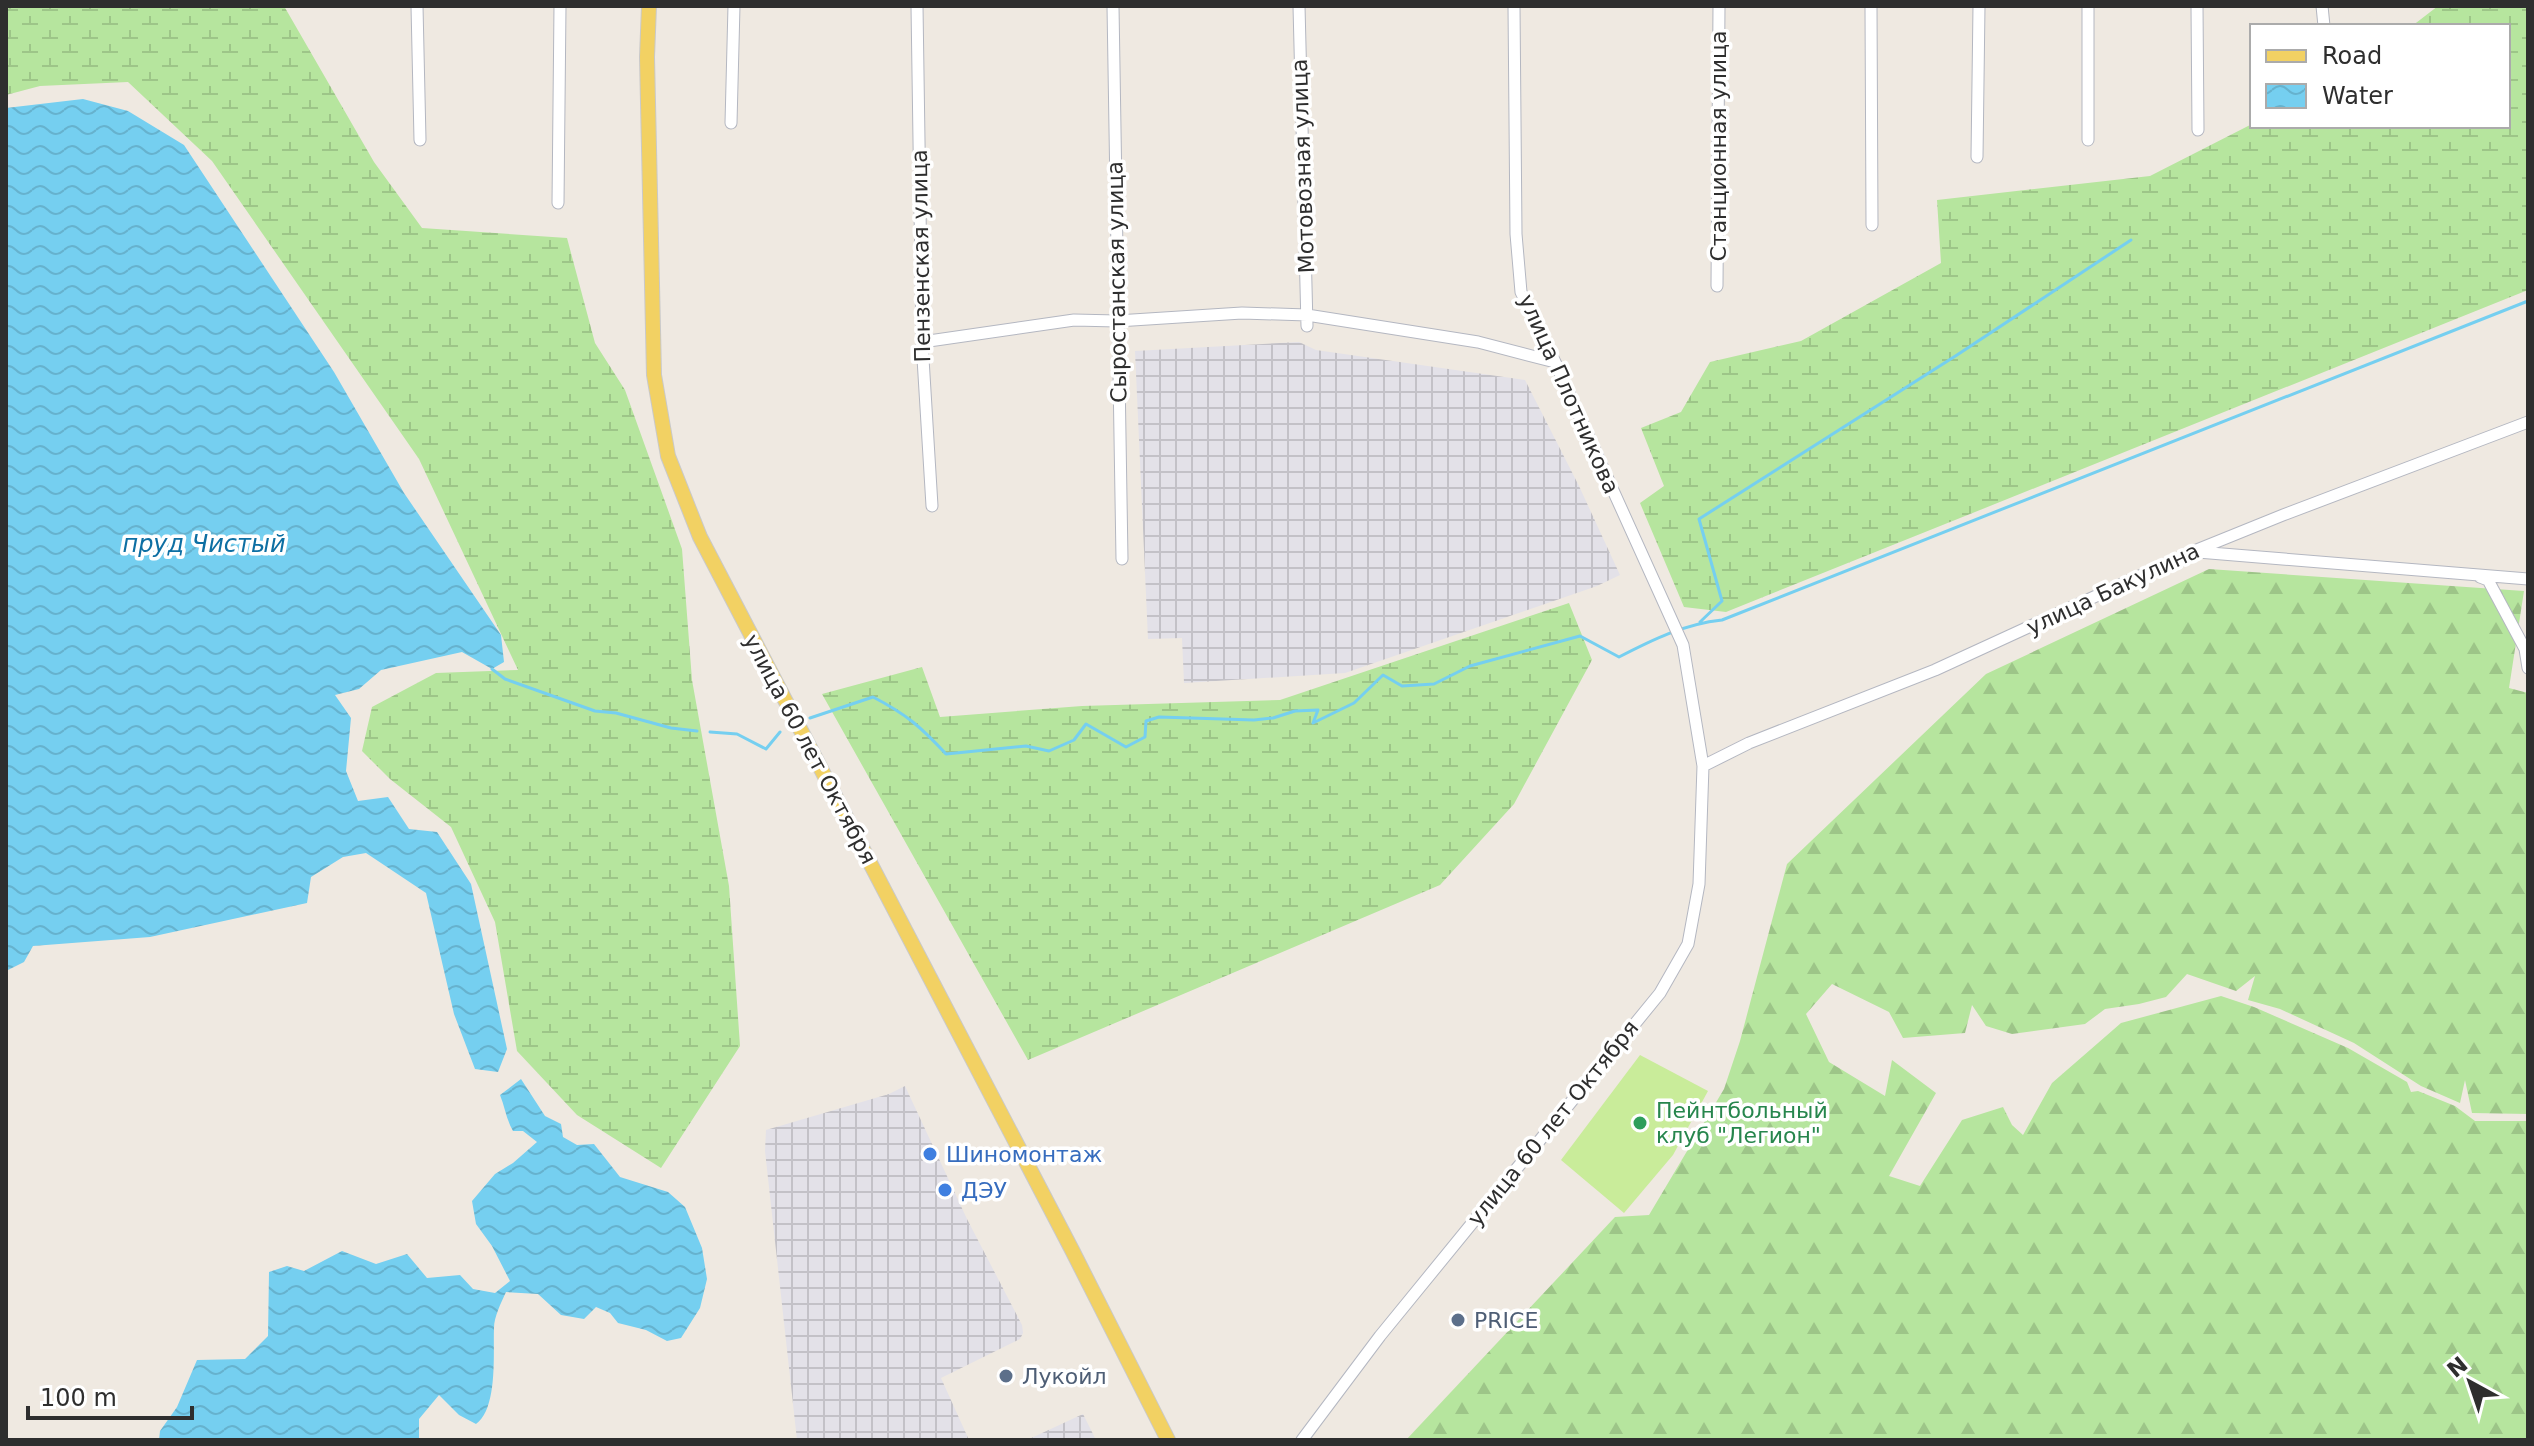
<svg xmlns="http://www.w3.org/2000/svg" width="2534" height="1446" viewBox="0 0 2534 1446" font-family="'DejaVu Sans',sans-serif">
	<defs>
		<pattern id="industrial-grid" width="8" height="8" patternUnits="userSpaceOnUse" patternTransform="scale(2)"><rect width="8" height="8" fill="#e3e1e8"/><path d="M0 4h8M4 0v8" fill="none" stroke="#c3c1c7"/></pattern>
		<pattern id="forest-firs" width="22" height="20" patternUnits="userSpaceOnUse" patternTransform="scale(2)"><rect width="22" height="20" fill="#b6e59e"/><path d="M5 1l3.5 6h-7zM16 11l3.5 6h-7z" fill="#9dc588"/></pattern>
		<pattern id="wetland-marsh" width="20" height="14" patternUnits="userSpaceOnUse" patternTransform="scale(2)"><rect width="20" height="14" fill="#b6e59e"/><path d="M1 5h8M5 5V1M11 12h8M15 12V8" fill="none" stroke="#9dc588"/></pattern>
		<pattern id="water-waves" width="16" height="10" patternUnits="userSpaceOnUse" patternTransform="scale(2)"><rect width="16" height="10" fill="#75cff0"/><path d="M0 5q4-4 8 0t8 0" fill="none" stroke="#66b2ce"/></pattern>
	</defs>
	<rect width="100%" height="100%" fill="#efe9e1"/>
	<path fill="url(#industrial-grid)" d="M1299,342l17,8 209,30 54,106 41,89 -23,11 -252,87 -161,10 -2,-45 -34,1 -13,-288z
		M905,1086l62,133 55,106 1,8 -3,6 -79,39 28,62h-172l-32,-289 1,-21 123,-36z
		M1083,1414l13,26h-69z"/>
	<path fill="url(#forest-firs)" d="M2209,569l315,22 -15,97 19,5v421l-56,-1 -7,-33 -5,23 -39,-17 -67,-43 -74,-34 -32,-9 7,-24 -19,15 -49,-17 -21,23 -27,7 -34,5 -20,15 -73,10 -26,-8 -14,-21 -7,28 -62,5 -14,-26 -57,-28 -26,30 23,48 56,34 7,-36 44,33 -47,83 31,10 42,-66 41,-13 9,18 11,10 29,-52 69,-60 100,-27 33,11 94,41 59,34 4,10 7,-1 37,15 20,15h53v319h-1122l209,-223 34,-2 75,-126 16,-48 47,-177 199,-190z"/>
	<path fill="url(#wetland-marsh)" d="M6,6h278l90,156 48,66 145,10 28,105 30,47 57,159 10,131 37,206 11,160 -79,122 -84,-53 -60,-64 -22,-129 -44,-95 -61,-48 -28,-28 10,-44 64,-34 82,-3 -99,-211 -207,-298 -84,-79 -88,4 -34,9z
		M2438,6h90v284l-802,322 -42,-5 -44,-104 24,-17 -23,-58 40,-16 29,-50 91,-21 140,-78 -4,-63 213,-24 102,-52v2h256v-100h-96z
		M1569,603l23,57 -78,144 -74,81 -412,175 -206,-366 100,-27 18,50 142,-11 198,-6z"/>
	<path fill="#c9ec9a" d="M1640,1055l68,36 -35,64 -49,58 -63,-53z"/>
	<path fill="url(#water-waves)" d="M83,99l45,12 56,34 150,227 70,121 97,142 3,27 -12,7 -30,-17 -81,18 -22,19 -24,6 16,23 -5,53 12,30 30,-4 21,32 28,3 34,52 36,165 -9,23 -23,-3 -21,-55 -28,-121 -60,-40 -23,4 -32,20 -4,26 -157,34 -117,9 -9,16 -18,9v-863z
		M521,1079l24,37 16,8 2,13 14,8 17,-1 26,33 48,15 17,15 17,41 5,31 -7,29 -19,30 -14,3 -21,-11 -28,-7 -8,-10 -14,-6 -12,12 -23,-4 -23,-21 -32,-2c-5,11 -12,25 -12,36 -1,25 4,80 -18,96l-17,-9 -20,-20 -20,24v21h-260l1,-9 17,-24 20,-47 48,-1 23,-23 1,-64 18,-6 17,5 38,-20 34,13 31,-10 20,24 33,-3 13,14 22,4 15,-12 -18,-35 -16,-22 -4,-23 23,-27 18,-11 24,-21 -14,-11h-10c-7,-12 -8,-24 -13,-36z"/>
	<g fill="none" stroke-linecap="round" stroke-linejoin="round">
		<path stroke="#75cff0" stroke-width="3" d="M1700,622l22,-21 -23,-82 258,-164 174,-115
			M492,669l13,10 90,32 21,2 55,15 26,3
			M810,718l63,-21c33,17 48,30 73,57l80,-8 23,5 25,-11 12,-16 40,23 19,-10 1,-16 13,-4 95,3 19,-2 22,-7 23,-1 -5,13 41,-20 29,-28 19,11 32,-2 36,-18 110,-30 39,21c33,-17 65,-33 103,-37l806,-319
			M710,732l27,2 29,15 14,-17"/>
		<defs>
			<path id="minor" d="M417,6l3,134
				M917,6l5,336 10,164
				M1113,6l9,553
				M1299,6l8,320
				M1871,6l1,219
				M2197,6l1,124
				M2322,6l2,20
				M731,123l3,-117
				M2088,140v-134
				M1977,157l2,-151
				M558,203l2,-197
				M1717,286l2,-280
				M922,342l152,-22 43,1 125,-8 65,2 171,27 77,20
				M2198,552l330,27
				M2480,577l8,3 37,69 3,19
				M1703,766l46,-23 186,-73 259,-119 89,-36 245,-93
				M1302,1440l78,-104 280,-343 28,-49 11,-60 4,-118 -20,-121 -128,-283 -34,-70 -5,-58 -2,-228"/>
			<path id="major" d="M649,6l-2,51 7,318 14,81 32,81 372,713 96,190"/>
		</defs>
		<use href="#minor" stroke="#b4b7c1" stroke-width="13"/>
		<use href="#major" stroke="#c9c9c9" stroke-width="16"/>
		<use href="#minor" stroke="#fff" stroke-width="11"/>
		<use href="#major" stroke="#f2d163" stroke-width="14"/>
	</g>
	<circle fill="#2e9e5b" stroke="#fff" stroke-width="3" cx="1640" cy="1123" r="8"/>
	<g fill="#3f7fe0" stroke="#fff" stroke-width="3">
		<circle cx="930" cy="1154" r="8"/>
		<circle cx="945" cy="1190" r="8"/>
	</g>
	<g fill="#5c6f8a" stroke="#fff" stroke-width="3">
		<circle cx="1458" cy="1320" r="8"/>
		<circle cx="1006" cy="1376" r="8"/>
	</g>
	<g text-anchor="middle" dominant-baseline="central" stroke-width="7" stroke-linejoin="round" paint-order="stroke">
		<g font-size="22" fill="#2e2e2e" stroke="#fff">
			<text transform="translate(1718 146) rotate(-90)">Станционная улица</text>
			<text transform="translate(1303 166) rotate(-92)">Мотовозная улица</text>
			<text transform="translate(921 256) rotate(-91)">Пензенская улица</text>
			<text transform="translate(1117 282) rotate(-91)">Сыростанская улица</text>
			<text transform="translate(1569 394) rotate(66)">улица Плотникова</text>
			<text transform="translate(2113 589) rotate(-25)">улица Бакулина</text>
			<text transform="translate(810 749) rotate(62)">улица 60 лет Октября</text>
			<text transform="translate(1553 1123) rotate(-51)">улица 60 лет Октября</text>
		</g>
		<g font-size="22" fill="#27864d" stroke="#fff" text-anchor="start">
			<text x="1656" y="1110">Пейнтбольный<tspan x="1656" dy="25">клуб "Легион"</tspan></text>
		</g>
		<g font-size="22" fill="#366cbe" stroke="#fff" text-anchor="start">
			<text x="946" y="1154">Шиномонтаж</text>
			<text x="961" y="1190">ДЭУ</text>
		</g>
		<g font-size="22" fill="#4e5e75" stroke="#fff" text-anchor="start">
			<text x="1474" y="1320">PRICE</text>
			<text x="1022" y="1376">Лукойл</text>
		</g>
		<g font-size="24" font-style="italic" fill="#0d6fa3" stroke="#fff">
			<text x="204" y="544">пруд Чистый</text>
		</g>
	</g>
	<rect width="2534" height="1446" fill="none" stroke="#2e2e2e" stroke-width="16"/>
	<rect x="2250" y="24" width="260" height="104" fill="#ffffff" stroke="#ababab" stroke-width="2"/>
	<rect x="2266" y="50" width="40" height="12" fill="#f2d163" stroke="#ababab" stroke-width="2"/>
	<text x="2322" y="64" font-size="24" fill="#2e2e2e">Road</text>
	<rect x="2266" y="84" width="40" height="24" fill="url(#water-waves)" stroke="#ababab" stroke-width="2"/>
	<text x="2322" y="104" font-size="24" fill="#2e2e2e">Water</text>
	<g transform="translate(2470 1382) rotate(320)" stroke="#ffffff" stroke-width="6" paint-order="stroke">
	<path d="M0-6L14 30L0 20L-14 30Z" fill="#2e2e2e"/>
	<text y="-12" font-size="22" font-weight="bold" text-anchor="middle" fill="#2e2e2e">N</text>
	</g>
	<path d="M28 1406v12h164v-12" fill="none" stroke="#2e2e2e" stroke-width="4"/>
	<text x="40" y="1406" font-size="24" fill="#2e2e2e" stroke="#ffffff" stroke-width="6" paint-order="stroke">100 m</text>
</svg>
